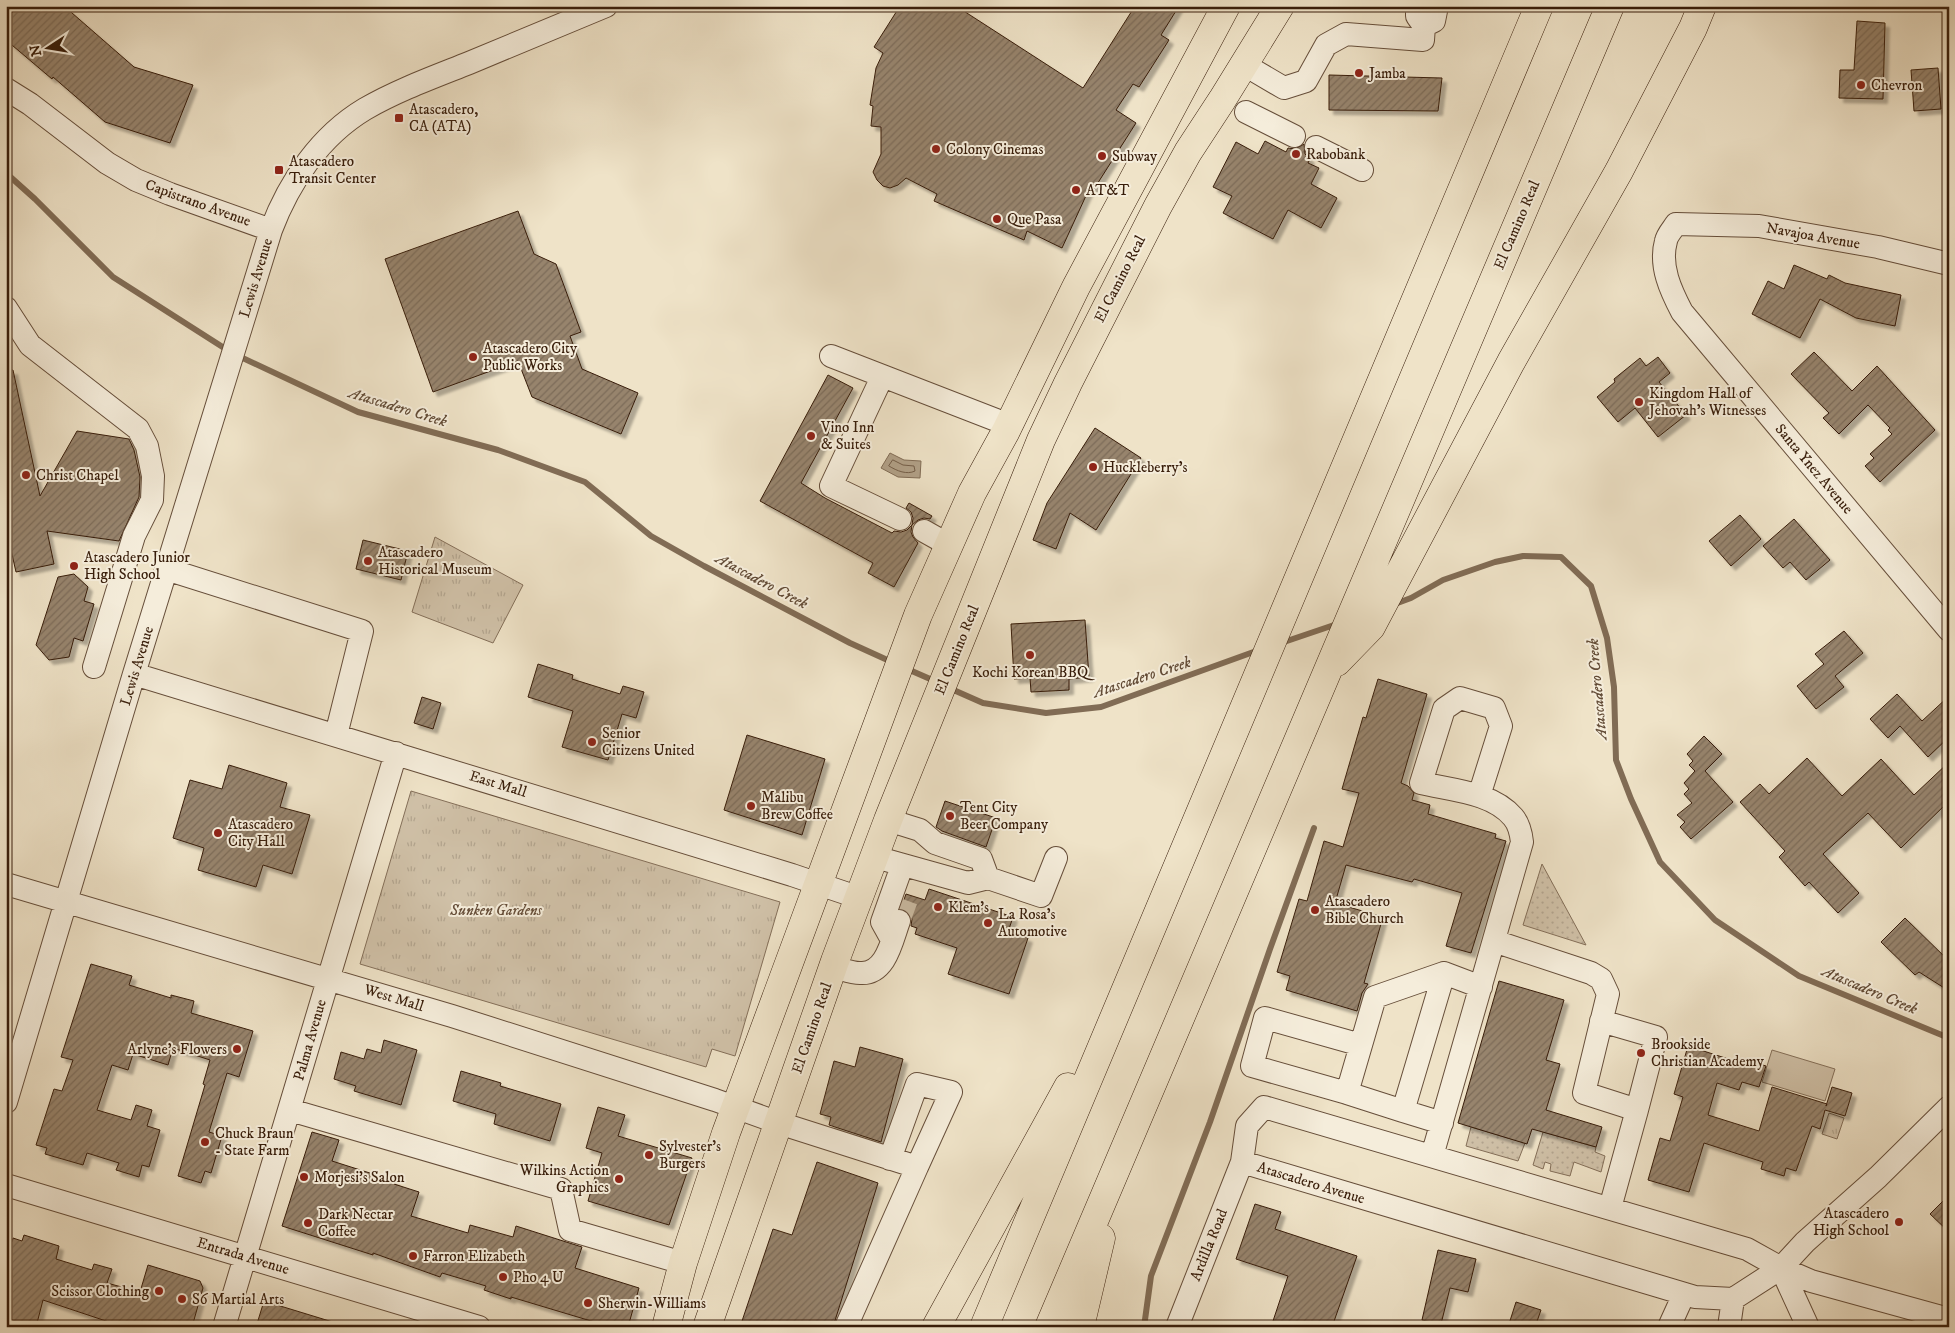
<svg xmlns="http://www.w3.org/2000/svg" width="1955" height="1333" viewBox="0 0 1955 1333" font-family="'IM FELL DW Pica',serif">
	<defs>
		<pattern id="grass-dots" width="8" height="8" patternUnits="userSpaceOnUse" patternTransform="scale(1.25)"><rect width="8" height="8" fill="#d0c1a8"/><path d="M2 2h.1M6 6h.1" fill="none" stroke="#b3a58f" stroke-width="1.8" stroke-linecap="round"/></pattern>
		<pattern id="park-tufts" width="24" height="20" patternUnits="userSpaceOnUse" patternTransform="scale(1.25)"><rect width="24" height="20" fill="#d0c1a8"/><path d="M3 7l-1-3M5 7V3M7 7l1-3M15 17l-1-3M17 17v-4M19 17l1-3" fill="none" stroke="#b3a58f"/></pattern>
		<pattern id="building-hatch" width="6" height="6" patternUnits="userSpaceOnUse" patternTransform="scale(1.25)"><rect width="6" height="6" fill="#97846d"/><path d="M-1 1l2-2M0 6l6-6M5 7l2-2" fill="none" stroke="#7c6b58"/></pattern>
		<filter id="shadow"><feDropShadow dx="4.5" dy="4.5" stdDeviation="1" flood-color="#0004"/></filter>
	</defs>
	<rect width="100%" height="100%" fill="#efe3c8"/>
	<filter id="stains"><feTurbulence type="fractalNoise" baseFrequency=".004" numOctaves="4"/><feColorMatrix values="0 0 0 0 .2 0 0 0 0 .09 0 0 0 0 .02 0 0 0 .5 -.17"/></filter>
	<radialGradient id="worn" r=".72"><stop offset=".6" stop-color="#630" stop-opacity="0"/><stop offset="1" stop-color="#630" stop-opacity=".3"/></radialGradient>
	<path fill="url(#grass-dots)" stroke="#846f59" d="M1542,864l44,81 -63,-20z
		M1471,1127l54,16 -7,18 -52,-15z
		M1543,1132l53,15 -1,5 10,4 -4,16 -27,-10 -4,14 -20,-5 1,-7 -6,-2 -2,7 -10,-4z"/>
	<path fill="url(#park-tufts)" stroke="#846f59" d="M435,537l88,48 -30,58 -81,-31z
		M411,791l369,111 -45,154 -23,-7 -6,18 -346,-103z
		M1829,1113l15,5 -7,21 -15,-5z"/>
	<path fill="#d0c1a8" stroke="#846f59" d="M1772,1050l63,19 -10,32 -63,-19z"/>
	<path fill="#b1a087" stroke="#816c55" d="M890,453l14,7 17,1 -1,17 -22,-1 -17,-9z"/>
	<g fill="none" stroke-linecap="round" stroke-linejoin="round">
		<path stroke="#745e48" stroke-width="1" d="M893,460l10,5 11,1 1,5c-8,4 -18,0 -26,-5z"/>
		<path stroke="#816c55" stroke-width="6" d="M6,173l29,26 78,78 119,76 126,59 140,38 87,32 66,54 53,30 146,77 44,20
			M1392,605l19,-7 32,-18 52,-18 28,-6 38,1 30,29 16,52 7,49 2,73 15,39 29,63 55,58 84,56 150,62
			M1281,643l59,-20
			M905,668l32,14
			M949,688l34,15 63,10 55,-6 158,-57
			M1144,1327l7,-51 59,-154 60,-173 44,-121"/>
	</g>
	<path fill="url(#building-hatch)" stroke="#381d0a" filter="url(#shadow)" d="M6,6h58l70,61 59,18 -23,58 -65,-21 -52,-45 -1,2 -46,-39z
		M900,6h56l127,82 52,-82h44l-18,29 8,5 -30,47 -6,-3 -17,26 20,13 -42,66 -4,-2 -28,61 -35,-17 -3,9 -90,-39 3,-7 -31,-16 -8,7 -8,3 -7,-2 -6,-6 -4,-8 8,-18v-27l-10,-1 2,-20 -3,-1 6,-37 7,-15 -9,-6z
		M1857,21l28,2 -2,76 -44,-1 1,-28h14z
		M1938,68l3,41 -27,2 -3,-41z
		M1329,75l113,3 -4,33 -109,-1z
		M1265,141l21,11 2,-4 7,1 9,-5 1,10 5,5 -2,4 11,5 -8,16 26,14 -16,30 -33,-18 -15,29 -50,-26 9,-17 -19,-9 23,-45 22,12z
		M518,211l16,43 22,10 25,68 -11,4 12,33 56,24 -17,41 -89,-37 -14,-36 -85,31 -48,-133z
		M1794,265l33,14 2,-4 16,8 56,12 -6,31 -39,-8 -36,-19 -20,39 -48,-24 16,-33 16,8z
		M1814,352l38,39 25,-25 58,64 -55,52 -15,-16 9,-8 -4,-4 22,-20 -4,-4 2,-2 -22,-23 -29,29 -16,-16 6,-5 -38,-39z
		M1658,357l12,16 -11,9 27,33 -28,22 -23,-29 -17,14 -21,-25 18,-15 -1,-3 26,-21 6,8z
		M13,370l27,126 37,-65 52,8 5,11 6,27 -1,20 -20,44 -72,-10 7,33 -38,8 -10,-44v-157z
		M828,375l25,13 -52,95 24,15 67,35 2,-2 7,1 6,-2 5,-5 1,-7 -2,-6 -5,-4 3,-5 23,13 -2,3 -6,-1 -6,2 -6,5 -1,7 2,5 5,6 -24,44 -26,-14 5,-10 -113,-62z
		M1095,428l46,30 -45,72 -26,-17 -14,36 -23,-9 14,-37z
		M1740,515l21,24 -30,27 -22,-25z
		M1794,519l36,41 -24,20 -16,-18 -7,6 -20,-22z
		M363,540l45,11 -7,29 -45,-11z
		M74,574l14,13 -4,14 10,3 -11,37 -9,-3 -5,19 -20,3 -13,-15 22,-68z
		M1085,620l4,57 -20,2v11l-38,2 -1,-14 -16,1 -3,-55z
		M1844,631l19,22 -28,23 9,11 -28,22 -19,-23 27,-22 -9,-10z
		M538,664l35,11 -1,4 48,15 3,-8 21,6 -8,26 -14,-4 -14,46 -46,-13 11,-36 -45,-14z
		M1378,679l49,15 -26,89 7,3 6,7 -2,7 18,5 -2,9 68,20 -1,4 11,3 -35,112 -25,-7 16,-53 -48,-14 -2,3 -66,-17 -11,38 48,14 -19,66 4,1 -6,9 -5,18 -71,-21 4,-14 -13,-4 22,-73 8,2 17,-60 19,6 16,-54 -17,-4 21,-72 3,1z
		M1897,694l25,27 27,-25v41l-21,20 -28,-31 -12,12 -18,-19z
		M422,697l19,6 -8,26 -19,-6z
		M747,735l78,24 -23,76 -78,-25z
		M1704,736l18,18 -17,17 28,31 -42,37 -11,-12 5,-5 -8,-7 15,-12 -8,-9 5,-5 -5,-6 11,-12 -6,-6 4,-4 -6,-7z
		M1807,758l35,38 39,-37 33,36 35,-33v39l-48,47 -33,-35 -45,41 36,39 -21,20 -29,-31 -4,4 -26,-29 6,-6 -45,-49 20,-18 9,10z
		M229,765l58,18 -7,24 30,8 -18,59 -29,-9 -7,22 -58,-17 6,-22 -31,-10 17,-58 32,9z
		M945,801l51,17 -10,29 -44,-16 -6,-4z
		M929,889l84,28 -5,15 20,6 -19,56 -61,-20 9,-26 -42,-14 2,-6 -6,-2 1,-7 -3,-6 -8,-5 5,-14 19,6z
		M1905,918l44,43v30l-30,-19 -4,3 -34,-33z
		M91,964l41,12 -3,9 42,13v-3l23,6 -3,12 62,18 -14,46 -12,-4 -18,59 13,4 -11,37 -6,-2 -4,12 -23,-7 27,-91 -2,-1 7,-24 -37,-12 -5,17 -35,-11 -5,16 -16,-5 -15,45 34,10 5,-15 16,5 -5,16 13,4 -11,37 -7,-2 -3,12 -23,-7 3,-7 -32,-10 -4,12 -38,-11 2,-6 -11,-3 18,-56 8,2 11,-31 -12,-3z
		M1499,981l65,19 -18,60 14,4 -14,46 56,17 -6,20 -64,-18 -5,15 -69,-21z
		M384,1040l33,10 -16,55 -47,-14 2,-5 -22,-7 7,-27 23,7 3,-10 14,4z
		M1688,1046l59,19 1,-5 18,6 -7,21 -17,-5 -3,8 -22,-7 -9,32 51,16 13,-44 55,17 -1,2 6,-19 20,6 -7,23 -20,-6 -5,19 -8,-3 -16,45 -10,-3 -2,8 -23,-7 2,-7 -59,-19 -15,49 -41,-12 12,-42 10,3 13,-44 -9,-3z
		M860,1047l43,12 -22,83 -52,-17 2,-8 -11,-3 14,-53 21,6z
		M461,1071l40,12 -1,3 61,18 -11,37 -56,-17 2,-10 -43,-13z
		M598,1107l27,8 -7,21 74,22 -23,67 -81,-24 14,-48 -16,-5z
		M312,1132l27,8 -7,21 63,20 -1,3 25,8 -8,24 57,17 2,-8 43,12 3,-11 66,21 -7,21 64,20 -11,39h-17l-100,-30v2l-27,-9 2,-4 -44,-13 -2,4 -67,-24v2l-91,-29z
		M817,1162l61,21 -45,144h-93l33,-98 19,6z
		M1949,1195v37l-19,-18z
		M1255,1204l26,8 -6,17 82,27 -25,71h-61l17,-51 -52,-17z
		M24,1235l35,11 -3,13 36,11 2,-6 18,5 -5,14 33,9 8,-27 52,16 3,7 -11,39h-68l-81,-27 -7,27h-30v-68l7,-21 9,3z
		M1438,1250l38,9 -8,33 -18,-4 -9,36 -19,-4z
		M264,1301l72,22v4h-80z
		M1516,1302l25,8 -6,17h-27z"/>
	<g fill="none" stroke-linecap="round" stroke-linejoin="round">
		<path stroke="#cabba2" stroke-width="22" stroke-dasharray="22 11" stroke-linecap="butt" d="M899,921l10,-27"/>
		<defs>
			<path id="minor" d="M1424,26l10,-5 3,-15
				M1243,64l41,24 22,-7 20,-36 20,-11 77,6 1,-14 -7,-10v-10
				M6,89l24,15 77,59 29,17 34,14 101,36
				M1246,112l48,24
				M1316,147l46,23
				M1949,264l-71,-17 -119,-21 -83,-2c-3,5 -9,11 -10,17 -7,25 5,50 16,71l267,318
				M6,308l24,37 108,84 9,17 6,30 -1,24 -18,36 -40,131
				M831,356l178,69
				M882,377l-51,109 69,33
				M924,531l25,14
				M166,569l196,62 -26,104
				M134,674l658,201 68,23
				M888,820l32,10 15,13 46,16 7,19
				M875,857l93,26 20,-5 53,18 15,-38
				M6,884l446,132 263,84 64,23 138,44 -71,160
				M892,940l-10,-18 20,-56
				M1494,941l97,32 10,6 7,15 -24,99 53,17 -27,98
				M833,967c9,2 18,6 27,6 26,2 32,-33 39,-52
				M1444,973l-69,24 -28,96 56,18 41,-138 37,14
				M1601,1021l55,16 -19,73
				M1347,1093l-95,-27 13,-48 96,27
				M6,1102l128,-428 137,-444c18,-48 49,-94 94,-121 33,-19 69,-32 104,-46 45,-19 91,-38 137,-57
				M290,1110l271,79 9,41 113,33
				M1403,1111l39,12
				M1432,1156l90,-314c-1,-9 -3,-18 -9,-25 -21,-25 -63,-27 -92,-34l23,-74 16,-11 34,10 7,18 -22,70
				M890,1159l27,-75 34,8 -34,75
				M1242,1162l453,135 38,2 48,-31 24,-26 73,-65 71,-70
				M6,1185l473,142
				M1781,1268l27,59
				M224,1327l172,-574
				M1177,1327l65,-165 5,-36 17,-19 483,142 34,19 30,13 138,38
				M1669,1327l15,-33
				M1729,1327l4,-28"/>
			<path id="major" d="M666,1327l17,-64 43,-130 192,-518 54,-122 34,-62 70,-144 150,-281
				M707,1327l128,-366 53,-141 153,-380 27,-57 90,-177 30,-54 34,-52 58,-94"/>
			<path id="highway" d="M1337,662l34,-35 140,-265 108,-191 74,-143 9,-22
				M936,1327l132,-240
				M984,1327l555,-1321
				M1049,1327l561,-1321
				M1080,1327l21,-89"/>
		</defs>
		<use href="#minor" stroke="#664e3a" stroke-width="24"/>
		<use href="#major" stroke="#381d0a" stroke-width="29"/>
		<use href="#highway" stroke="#381d0a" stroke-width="29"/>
		<use href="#minor" stroke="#f5eddb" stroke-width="22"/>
		<use href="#major" stroke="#efe3c8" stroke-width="28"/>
		<use href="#highway" stroke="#efe3c8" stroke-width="28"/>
	</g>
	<g fill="#8f2418" stroke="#f5eddb" stroke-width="2">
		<circle cx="1359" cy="73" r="5"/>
		<circle cx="1861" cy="85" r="5"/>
		<rect x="394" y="113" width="10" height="10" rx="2.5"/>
		<circle cx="936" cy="149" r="5"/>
		<circle cx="1296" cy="154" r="5"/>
		<circle cx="1102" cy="156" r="5"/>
		<rect x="274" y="165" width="10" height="10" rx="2.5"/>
		<circle cx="1076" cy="190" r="5"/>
		<circle cx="997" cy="219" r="5"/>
		<circle cx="473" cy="357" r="5"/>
		<circle cx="1639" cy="402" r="5"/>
		<circle cx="811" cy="436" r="5"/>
		<circle cx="1093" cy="467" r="5"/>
		<circle cx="26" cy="475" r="5"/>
		<circle cx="368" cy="561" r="5"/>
		<circle cx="74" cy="566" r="5"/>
		<circle cx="1030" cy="655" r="5"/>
		<circle cx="592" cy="742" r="5"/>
		<circle cx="751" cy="806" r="5"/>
		<circle cx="950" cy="816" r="5"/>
		<circle cx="218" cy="833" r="5"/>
		<circle cx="938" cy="907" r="5"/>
		<circle cx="1315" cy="910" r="5"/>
		<circle cx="988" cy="923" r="5"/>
		<circle cx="237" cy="1049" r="5"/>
		<circle cx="1641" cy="1053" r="5"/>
		<circle cx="205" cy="1142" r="5"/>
		<circle cx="649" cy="1155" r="5"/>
		<circle cx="304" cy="1177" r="5"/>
		<circle cx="619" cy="1179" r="5"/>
		<circle cx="1899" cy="1222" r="5"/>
		<circle cx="308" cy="1223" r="5"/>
		<circle cx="413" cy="1256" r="5"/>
		<circle cx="503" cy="1277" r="5"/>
		<circle cx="159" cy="1291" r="5"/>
		<circle cx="182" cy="1299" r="5"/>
		<circle cx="588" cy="1303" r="5"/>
	</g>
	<g text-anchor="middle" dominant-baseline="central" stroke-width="4" stroke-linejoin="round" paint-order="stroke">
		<g font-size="15" fill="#381d0a" stroke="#f5eddb" text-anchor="start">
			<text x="1369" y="73">Jamba</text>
			<text x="1871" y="85">Chevron</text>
			<text x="409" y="109">Atascadero,<tspan x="409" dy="17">CA (ATA)</tspan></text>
			<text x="946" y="149">Colony Cinemas</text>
			<text x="1306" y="154">Rabobank</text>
			<text x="1112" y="156">Subway</text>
			<text x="289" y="161">Atascadero<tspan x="289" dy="17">Transit Center</tspan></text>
			<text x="1086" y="190">AT&amp;T</text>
			<text x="1007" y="219">Que Pasa</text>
			<text x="483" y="348">Atascadero City<tspan x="483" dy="17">Public Works</tspan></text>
			<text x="1649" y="393">Kingdom Hall of<tspan x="1649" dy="17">Jehovah's Witnesses</tspan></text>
			<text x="821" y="427">Vino Inn<tspan x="821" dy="17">&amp; Suites</tspan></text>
			<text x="1103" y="467">Huckleberry’s</text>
			<text x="36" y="475">Christ Chapel</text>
			<text x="378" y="552">Atascadero<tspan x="378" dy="17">Historical Museum</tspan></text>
			<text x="84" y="557">Atascadero Junior<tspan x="84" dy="17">High School</tspan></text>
			<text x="1030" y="672" text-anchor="middle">Kochi Korean BBQ</text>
			<text x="602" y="733">Senior<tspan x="602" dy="17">Citizens United</tspan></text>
			<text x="761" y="797">Malibu<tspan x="761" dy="17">Brew Coffee</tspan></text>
			<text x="960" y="807">Tent City<tspan x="960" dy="17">Beer Company</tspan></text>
			<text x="228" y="824">Atascadero<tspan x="228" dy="17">City Hall</tspan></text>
			<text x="1325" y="901">Atascadero<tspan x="1325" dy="17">Bible Church</tspan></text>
			<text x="948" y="907">Klem's</text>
			<text x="998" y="914">La Rosa's<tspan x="998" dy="17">Automotive</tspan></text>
			<text x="1651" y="1044">Brookside<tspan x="1651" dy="17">Christian Academy</tspan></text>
			<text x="227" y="1049" text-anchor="end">Arlyne's Flowers</text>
			<text x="215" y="1133">Chuck Braun<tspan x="215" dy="17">- State Farm</tspan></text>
			<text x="659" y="1146">Sylvester's<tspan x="659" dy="17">Burgers</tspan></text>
			<text x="609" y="1170" text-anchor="end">Wilkins Action<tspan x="609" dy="17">Graphics</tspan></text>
			<text x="314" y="1177">Morjesi's Salon</text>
			<text x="1889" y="1213" text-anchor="end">Atascadero<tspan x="1889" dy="17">High School</tspan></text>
			<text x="318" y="1214">Dark Nectar<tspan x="318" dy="17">Coffee</tspan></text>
			<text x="423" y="1256">Farron Elizabeth</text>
			<text x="513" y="1277">Pho 4 U</text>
			<text x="149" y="1291" text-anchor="end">Scissor Clothing</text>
			<text x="192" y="1299">S6 Martial Arts</text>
			<text x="598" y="1303">Sherwin-Williams</text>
		</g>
		<g font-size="15" fill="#381d0a" stroke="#f5eddb">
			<text transform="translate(198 203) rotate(20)">Capistrano Avenue</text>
			<text transform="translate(1517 225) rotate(-67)">El Camino Real</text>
			<text transform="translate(1813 236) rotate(10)">Navajoa Avenue</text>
			<text transform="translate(256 278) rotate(-73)">Lewis Avenue</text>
			<text transform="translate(1120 279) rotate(-63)">El Camino Real</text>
			<text transform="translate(1814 469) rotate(50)">Santa Ynez Avenue</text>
			<text transform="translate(957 650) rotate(-68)">El Camino Real</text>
			<text transform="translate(137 666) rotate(-73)">Lewis Avenue</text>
			<text transform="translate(498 784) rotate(17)">East Mall</text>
			<text transform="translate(394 998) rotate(17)">West Mall</text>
			<text transform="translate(812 1028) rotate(-71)">El Camino Real</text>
			<text transform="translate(310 1040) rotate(-74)">Palma Avenue</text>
			<text transform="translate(1311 1183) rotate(17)">Atascadero Avenue</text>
			<text transform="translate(1209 1245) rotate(-68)">Ardilla Road</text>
			<text transform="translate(243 1256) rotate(17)">Entrada Avenue</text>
		</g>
		<g font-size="15" font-style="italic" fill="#664e39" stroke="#f5eddb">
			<text x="496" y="910">Sunken Gardens</text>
		</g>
		<g font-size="16" font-style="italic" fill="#624b36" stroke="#f5eddb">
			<text transform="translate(398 407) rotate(17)">Atascadero Creek</text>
			<text transform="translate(762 581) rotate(28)">Atascadero Creek</text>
			<text transform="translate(1142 677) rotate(-18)">Atascadero Creek</text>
			<text transform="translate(1597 689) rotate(-95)">Atascadero Creek</text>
			<text transform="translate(1870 990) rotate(23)">Atascadero Creek</text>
		</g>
	</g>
	<rect width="1955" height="1333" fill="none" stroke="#efe3c8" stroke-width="25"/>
	<rect x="8" y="8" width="1940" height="1318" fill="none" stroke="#381d0a" stroke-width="2.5"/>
	<rect x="12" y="12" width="1930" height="1308" fill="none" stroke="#381d0a"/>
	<g transform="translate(48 48) rotate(258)" stroke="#f5eddb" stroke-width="4" paint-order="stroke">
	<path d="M0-4L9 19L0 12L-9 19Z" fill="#381d0a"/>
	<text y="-8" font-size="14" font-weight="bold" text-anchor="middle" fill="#381d0a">N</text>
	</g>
	<rect width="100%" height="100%" filter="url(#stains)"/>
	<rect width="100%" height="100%" fill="url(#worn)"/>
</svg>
